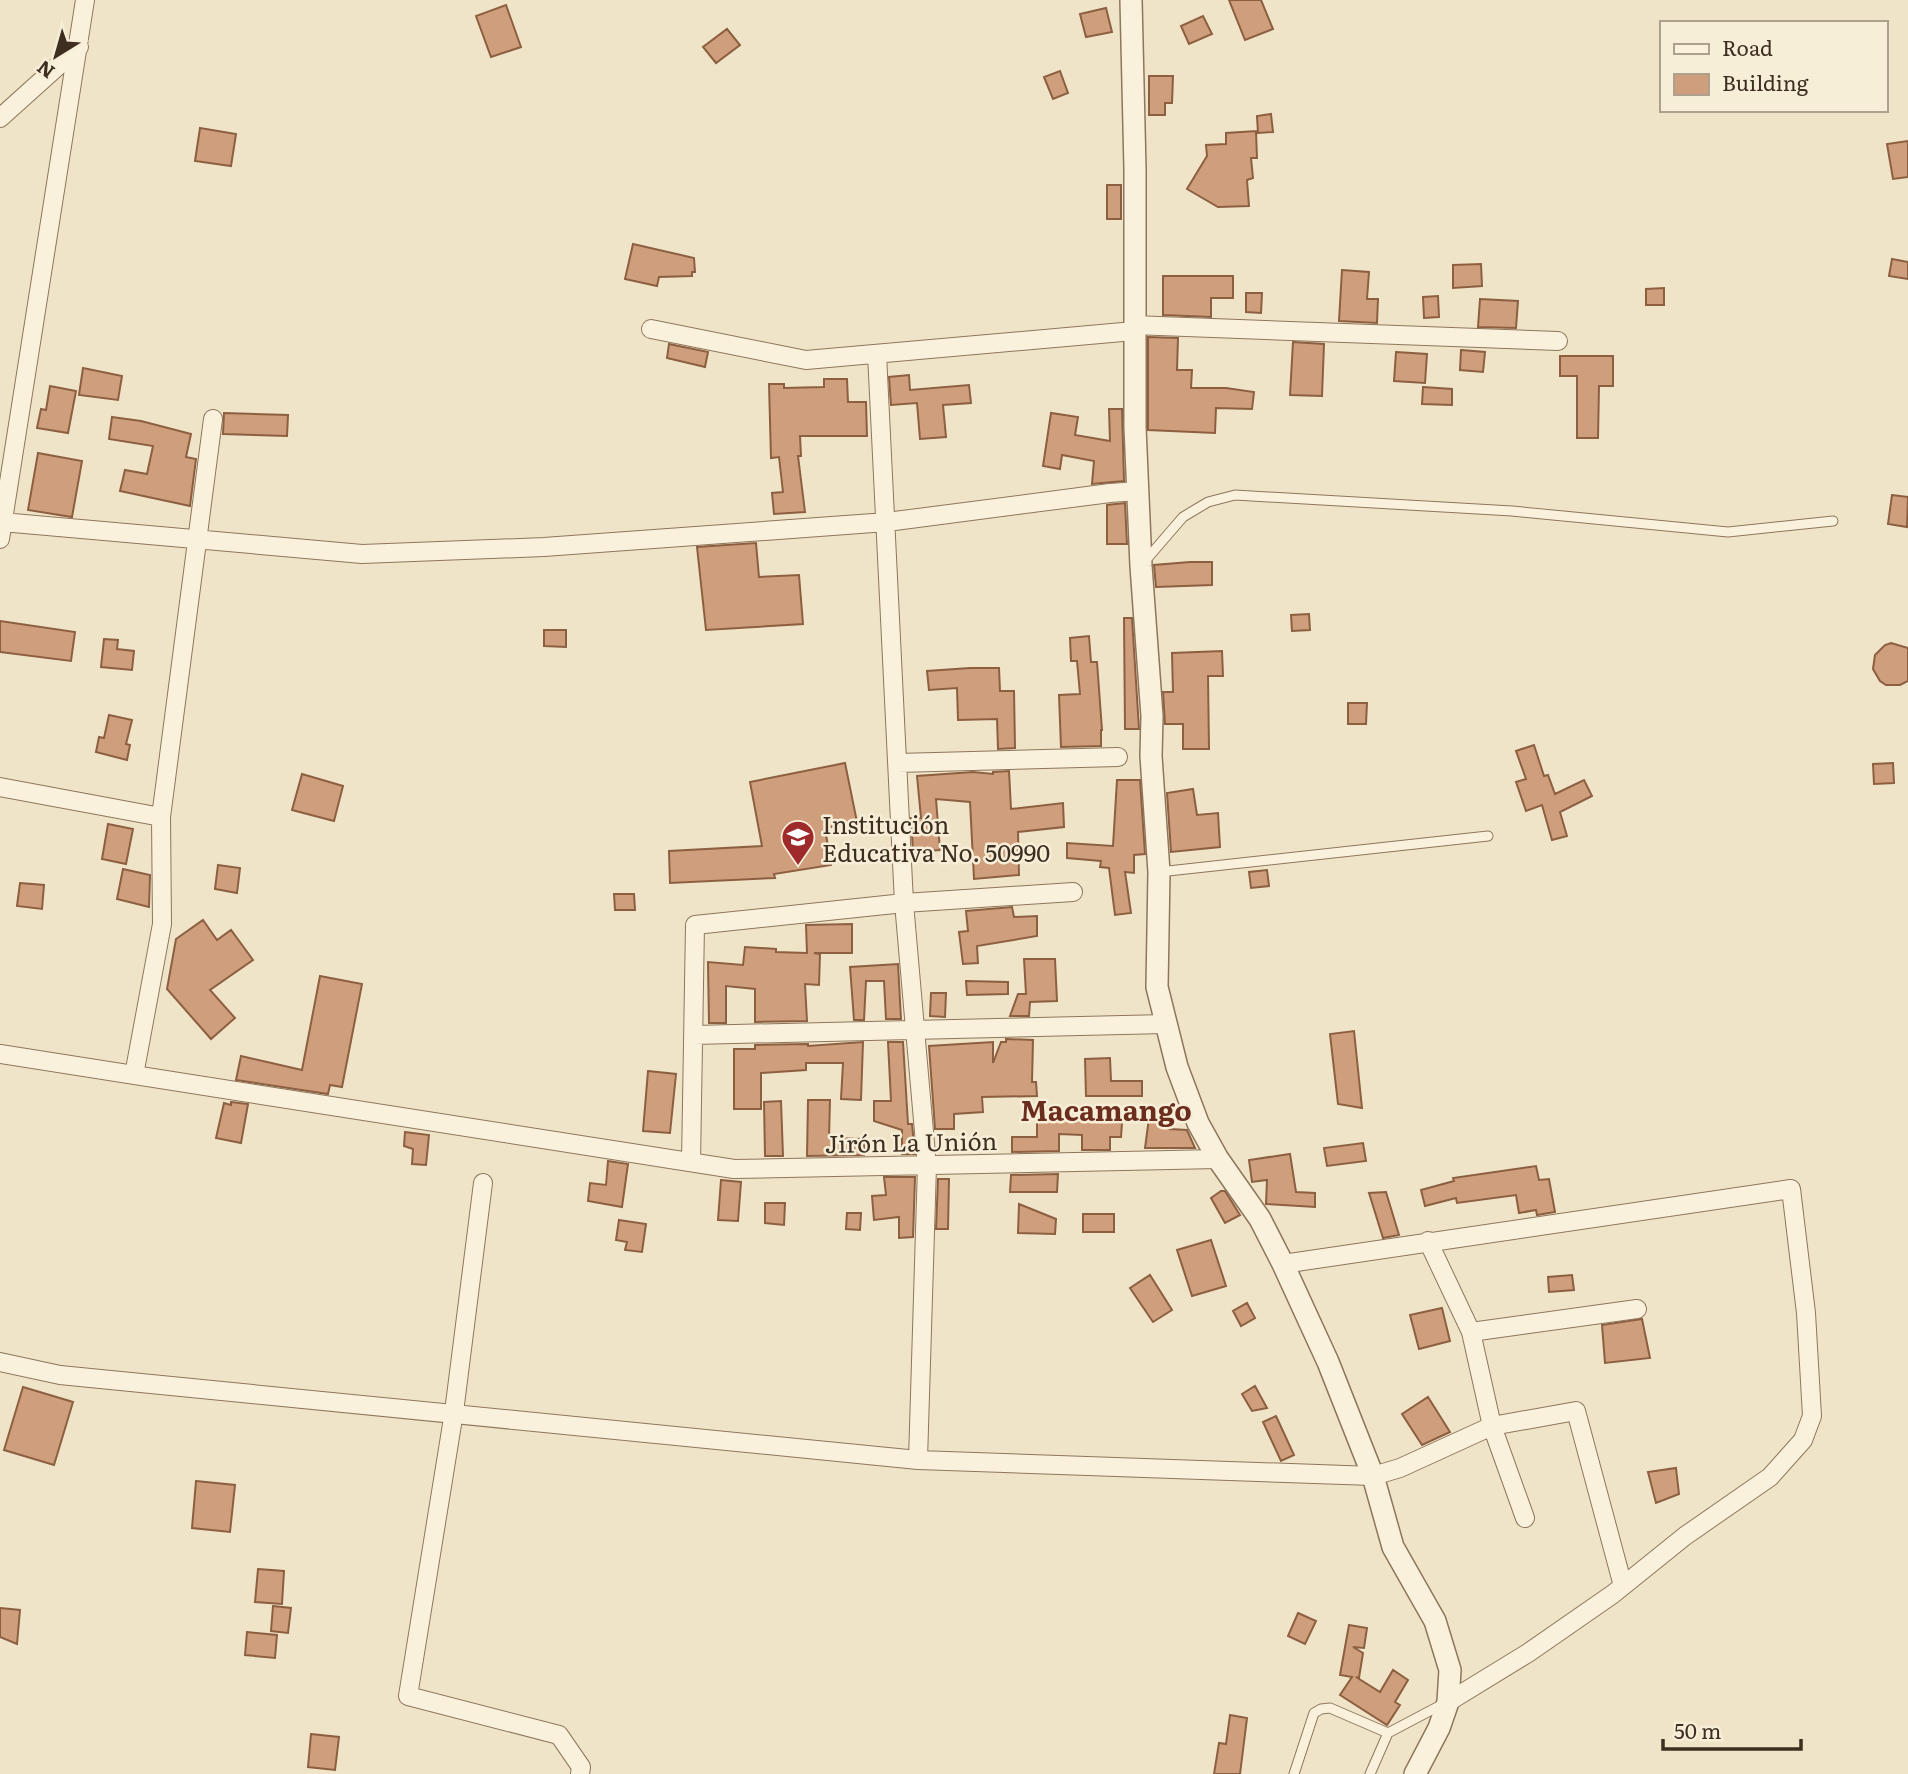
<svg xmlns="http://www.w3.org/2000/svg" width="1908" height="1774" viewBox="0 0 1908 1774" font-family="Literata,serif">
	<rect width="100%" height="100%" fill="#f0e4c8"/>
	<path fill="#cf9f7d" stroke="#8d5f41" stroke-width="2" d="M1229,0h32l12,29 -28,11z
		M506,5l15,42 -30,10 -15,-41z
		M1106,8l6,24 -26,5 -6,-23z
		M1203,16l9,18 -23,10 -8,-18z
		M727,29l13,16 -24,18 -13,-16z
		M1060,71l8,22 -15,6 -9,-22z
		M1149,76h24l-1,27h-7v12h-16z
		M1271,114l2,18 -15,1 -1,-17z
		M200,128l36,6 -5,32 -36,-5z
		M1256,131l1,27h-6l2,20 -6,2 2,26 -31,1 -31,-18 20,-33 -1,-11 20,-1v-11z
		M1908,141v36l-15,2 -6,-35z
		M1107,185h14v34h-14z
		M633,244l61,14 1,14h-3v4l-33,1 -2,9 -32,-7z
		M1892,259l16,3v17l-19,-3z
		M1481,264l1,22 -29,2v-23z
		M1342,270l27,2 -2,27h11l-1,24 -38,-2z
		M1163,276h70v22h-22v19l-48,-2z
		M1664,288v17h-18v-16z
		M1246,293h16l-1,20 -15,-1z
		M1438,296l1,21 -15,1 -1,-21z
		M1480,299l38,2 -2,27 -38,-1z
		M1148,337l30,1 -1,32h15l-1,18h35l28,4 -2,17 -36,-1 -1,25 -67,-3z
		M1293,342l31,2 -2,52 -32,-1z
		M669,344l39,8 -3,15 -38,-9z
		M1461,350l24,2 -2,20 -23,-2z
		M1396,352l31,2 -2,29 -31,-2z
		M1560,356h53v30h-14l-1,52h-21v-62h-17z
		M83,368l39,8 -4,24 -39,-5z
		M909,375l1,15 59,-5 2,18 -28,2 3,32 -26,2 -3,-36 -26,2 -2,-28z
		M824,379h23l1,23h18l1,34h-67l1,20h-3l7,56 -31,2 -2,-21 11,-1 -4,-35 -8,1 -2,-74h15v4l40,-1z
		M50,386l26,5 -8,42 -31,-5 4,-19 5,1z
		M1423,387l29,2v16l-30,-1z
		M1109,409h13l2,72 -32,3 2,-23 -32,-6 -2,14 -17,-3 8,-53 27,4 -3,18 35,6z
		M224,413l64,2 -1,21 -64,-2z
		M112,417l29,4 50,13 -5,23 10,2 -6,47 -70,-15 5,-21 22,4 6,-28 -44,-7z
		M38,453l44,8 -10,56 -44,-7z
		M1892,495l16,2 -1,30 -19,-3z
		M1125,503l2,41h-20v-39z
		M756,543l3,34 40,-2 4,49 -97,6 -9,-83z
		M1190,562h22v23l-56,2 -2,-22z
		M1309,614l1,16 -18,1 -1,-16z
		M1124,618h8l7,111h-14z
		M0,621l75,11 -4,29 -71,-9z
		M544,630h22v17l-22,-1z
		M1089,636l2,26h6l5,68h-1v16l-40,1 -2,-52 21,-1 -3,-33h-6l-1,-23z
		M104,639l14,1 -1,9 17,2 -2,19 -31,-3z
		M1891,643l17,5v33l-8,4h-14l-6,-4 -7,-12 2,-14 10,-10z
		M1222,651l1,25h-15l1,73h-26v-25h-18l-2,-32h10l-1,-39z
		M970,668h29l1,23h14l1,57 -17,1 -1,-30 -39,1 -1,-32 -28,2 -2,-19z
		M1348,703h19l-1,21h-18z
		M109,715l23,5 -6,24 4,1 -3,15 -31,-8 3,-15 5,1z
		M1534,745l10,31 4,-1 7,19 29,-14 8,16 -32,16 7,24 -15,4 -10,-35 -16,6 -10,-29 10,-3 -10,-28z
		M845,763l12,59 -32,6 6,37 -57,9 1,4 -105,5 -1,-32 93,-5 -12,-64z
		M1893,763l1,20 -20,1 -1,-20z
		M1009,771l2,38 52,-6 1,24 -46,5 1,43 -45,4 -4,-77 -34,-3 4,51 -27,2 -2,-34h10l-4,-42 56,-4 20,2v-2z
		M302,774l41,12 -9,35 -42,-11z
		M1117,780h23l5,74 -11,1v18l-9,-1 6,41 -16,2 -6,-47 -9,-1 1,-6 -34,-3v-15l46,3z
		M1193,789l4,26 21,-2 2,34 -49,5 -4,-59z
		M108,824l25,5 -7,35 -24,-5z
		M218,865l22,3 -3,25 -22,-4z
		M123,869l27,6 -1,32 -32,-8z
		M1267,870l2,16 -18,2 -2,-16z
		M20,883l24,2 -2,24 -25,-3z
		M614,894h20l1,16h-20z
		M1012,907l2,10 23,-1v20l-60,10 1,17 -15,1 -4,-32 9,-1 -2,-20z
		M203,920l14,20 14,-10 22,30 -43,30 25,28 -24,21 -44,-50 9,-50z
		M852,924v29h-38l6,1 -1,31 -14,-1 2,37 -52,1v-33l-29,-3v37h-17l-1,-61 35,3 2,-18 31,2v3l31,1 -1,-28z
		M1024,959h31l2,42 -27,1 -1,14h-19l8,-22h8z
		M898,964l3,55h-15l-2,-38h-18l-2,39h-10l-4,-53z
		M320,976l42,8 -20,103 -12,-2 -2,9 -92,-14 5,-24 61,14z
		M966,981l42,1v12l-41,1z
		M931,993h15l-1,24 -15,-1z
		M1354,1031l8,77 -24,-4 -8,-70z
		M1006,1039l27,1 -1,42h4l1,14 -55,1 1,15 -29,2v15h-19l-6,-83 64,-4v21l8,-21h5z
		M863,1042l-2,58 -20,-1 2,-36h-37v7l-45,3v36h-27v-60h21v-4l53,-1v2z
		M888,1042h15l5,82h4l3,30h-13v-24l-28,-9v-20h17z
		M1110,1058l1,23h31v15h-56l-1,-37z
		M648,1071l28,3 -6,59 -27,-2z
		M808,1100h22l-1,38 35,1v16l-57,1z
		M781,1101l2,55h-18l-1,-54z
		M231,1102l17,2 -7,39 -25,-5 8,-35 7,2z
		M1037,1116l85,7 -1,14h-11v13h-28v-15l-23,-1v17l-47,1v-15h25z
		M1149,1118l22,5 -1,6 17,1 8,18h-50z
		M405,1132l24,3 -3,30 -14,-1 1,-15 -9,-3z
		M1363,1143l3,18 -39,5 -3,-18z
		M1290,1154l6,38 19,1v14l-49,-3 1,-24 -15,2 -3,-22z
		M608,1161l20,3 -6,43 -34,-6 2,-18 16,2z
		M1536,1166l3,14 10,-1 6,33 -18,3 -1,-5 -17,3 -3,-18 -59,8 -1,-5 -31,8 -4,-16 33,-9 -1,-3z
		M1058,1174l-1,18h-47l1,-17z
		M884,1177h31l-2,60 -14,1v-21l-25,3 -2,-24 14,-1z
		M938,1179h11l-1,50h-12z
		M721,1180l20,2 -3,39 -20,-1z
		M1221,1191h4l15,24 -15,8 -14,-25z
		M1386,1192l13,43 -16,3 -14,-45z
		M765,1203h20l-1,22 -19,-2z
		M1019,1204l37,15 -1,15 -37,-1z
		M847,1213h14l-1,17 -14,-1z
		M1083,1214h31v18h-31z
		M619,1220l27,4 -4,28 -17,-2 2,-8 -11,-2z
		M1211,1240l15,46 -34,10 -15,-46z
		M1150,1275l22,35 -19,12 -23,-34z
		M1572,1275l2,15 -25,2 -1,-15z
		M1247,1303l8,15 -14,8 -8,-15z
		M1442,1308l8,33 -31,8 -9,-34z
		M1642,1319l8,39 -45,5 -3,-38z
		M1255,1386l12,22 -15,3 -10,-17z
		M23,1387l50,15 -19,63 -50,-15z
		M1428,1397l22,35 -28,13 -20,-31z
		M1276,1416l18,39 -13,6 -18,-39z
		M1676,1468l3,26 -23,9 -8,-31z
		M196,1481l39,4 -5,47 -38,-4z
		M258,1569l26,2 -2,33 -27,-2z
		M273,1606l18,2 -3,25 -17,-2z
		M0,1608l20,2 -3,34 -17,-7z
		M1298,1613l18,8 -11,23 -17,-8z
		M1349,1625l18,3 -3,20 -11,-1 10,6 -4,25 -3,-1 24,15 13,-22 15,10 -13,22 5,3 -13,20 -47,-30 12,-18 -12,-2z
		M247,1632l30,3 -2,23 -30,-3z
		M1230,1715l17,3 -7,56h-26l5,-31 7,1z
		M311,1734l28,3 -4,33 -27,-3z"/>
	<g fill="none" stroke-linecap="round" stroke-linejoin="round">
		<defs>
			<path id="service" d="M1145,561l38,-44 25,-15 27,-7 277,16 216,21 105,-11
				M1159,872l329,-36
				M1294,1774l20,-61 7,-4 9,-1 58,25
				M1370,1774l18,-41 55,-29"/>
			<path id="minor" d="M0,118l79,-71
				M1133,325l425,16
				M651,329l155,31 328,-29
				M877,354l27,549 23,263 -9,294
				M2,522l360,32 182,-7 343,-25 223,-29 28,-2
				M0,539l85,-539
				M898,763l220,-6
				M0,787l161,30
				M694,1035l472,-11
				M0,1054l734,115 484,-10
				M134,1075l28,-151 -1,-107 52,-398
				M691,1162l4,-237 209,-22 169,-11
				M483,1183l-29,229 -46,284 151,39 22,32 -1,7
				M1428,1241l43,91 21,94 33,92
				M1283,1264l508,-75 15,124 6,103 -9,24 -33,37 -85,59 -72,58 -85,59 -80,49
				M1471,1332l166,-23
				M0,1362l60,13 858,85 455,16 27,-8 92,-42 84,-15 47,175"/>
			<path id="tertiary" d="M1131,0l4,169v258l6,139 11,150 -1,40 8,116 -2,115 20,80 21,56 20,36 42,60 23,45 45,98 45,114 20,71 42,74 15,49 -2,32 -9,26 -24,46"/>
		</defs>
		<use href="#service" stroke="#8d765c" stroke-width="11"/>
		<use href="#minor" stroke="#8d765c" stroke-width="20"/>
		<use href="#tertiary" stroke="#8d765c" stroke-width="24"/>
		<use href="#service" stroke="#faf1dc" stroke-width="9"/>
		<use href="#minor" stroke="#faf1dc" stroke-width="18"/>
		<use href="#tertiary" stroke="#faf1dc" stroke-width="21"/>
	</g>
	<defs>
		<symbol id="school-pin" viewBox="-11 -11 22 30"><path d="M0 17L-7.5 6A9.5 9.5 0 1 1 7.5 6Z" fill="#9e2a2b" stroke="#f7eed8"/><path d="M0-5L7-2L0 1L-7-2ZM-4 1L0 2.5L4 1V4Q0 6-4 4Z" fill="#fff"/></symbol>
	</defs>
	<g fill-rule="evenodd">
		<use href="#school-pin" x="779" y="818" width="38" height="52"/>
	</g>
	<g text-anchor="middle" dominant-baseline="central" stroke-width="5" stroke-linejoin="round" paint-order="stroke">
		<g font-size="24" fill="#3d2e20" stroke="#f7eed8" text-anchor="start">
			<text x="822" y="823">Institución<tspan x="822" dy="28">Educativa No. 50990</tspan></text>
		</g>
		<g font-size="24" fill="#3d2e20" stroke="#f7eed8">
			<text transform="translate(911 1141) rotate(-1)">Jirón La Unión</text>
		</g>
		<g font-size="28" font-weight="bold" fill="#6b2e1e" stroke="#f7eed8">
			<text x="1106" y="1109">Macamango</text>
		</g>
	</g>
	<rect x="1660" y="21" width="228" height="91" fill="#f7eed8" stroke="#ada18e" stroke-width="2"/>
	<rect x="1674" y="44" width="35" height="10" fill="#faf1dc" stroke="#ada18e" stroke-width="2"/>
	<text x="1722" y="56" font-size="21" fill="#3d2e20">Road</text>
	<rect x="1674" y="74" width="35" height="21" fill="#cf9f7d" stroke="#ada18e" stroke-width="2"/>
	<text x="1722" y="91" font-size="21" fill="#3d2e20">Building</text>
	<g transform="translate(56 56) rotate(217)" stroke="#f7eed8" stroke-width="5" paint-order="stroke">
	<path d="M0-5L12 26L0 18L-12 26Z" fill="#3d2e20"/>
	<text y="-10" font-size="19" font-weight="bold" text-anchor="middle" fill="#3d2e20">N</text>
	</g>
	<path d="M1663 1739v10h138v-10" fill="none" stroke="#3d2e20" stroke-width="3.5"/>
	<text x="1674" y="1739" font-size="21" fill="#3d2e20" stroke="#f7eed8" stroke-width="5" paint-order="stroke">50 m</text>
</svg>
